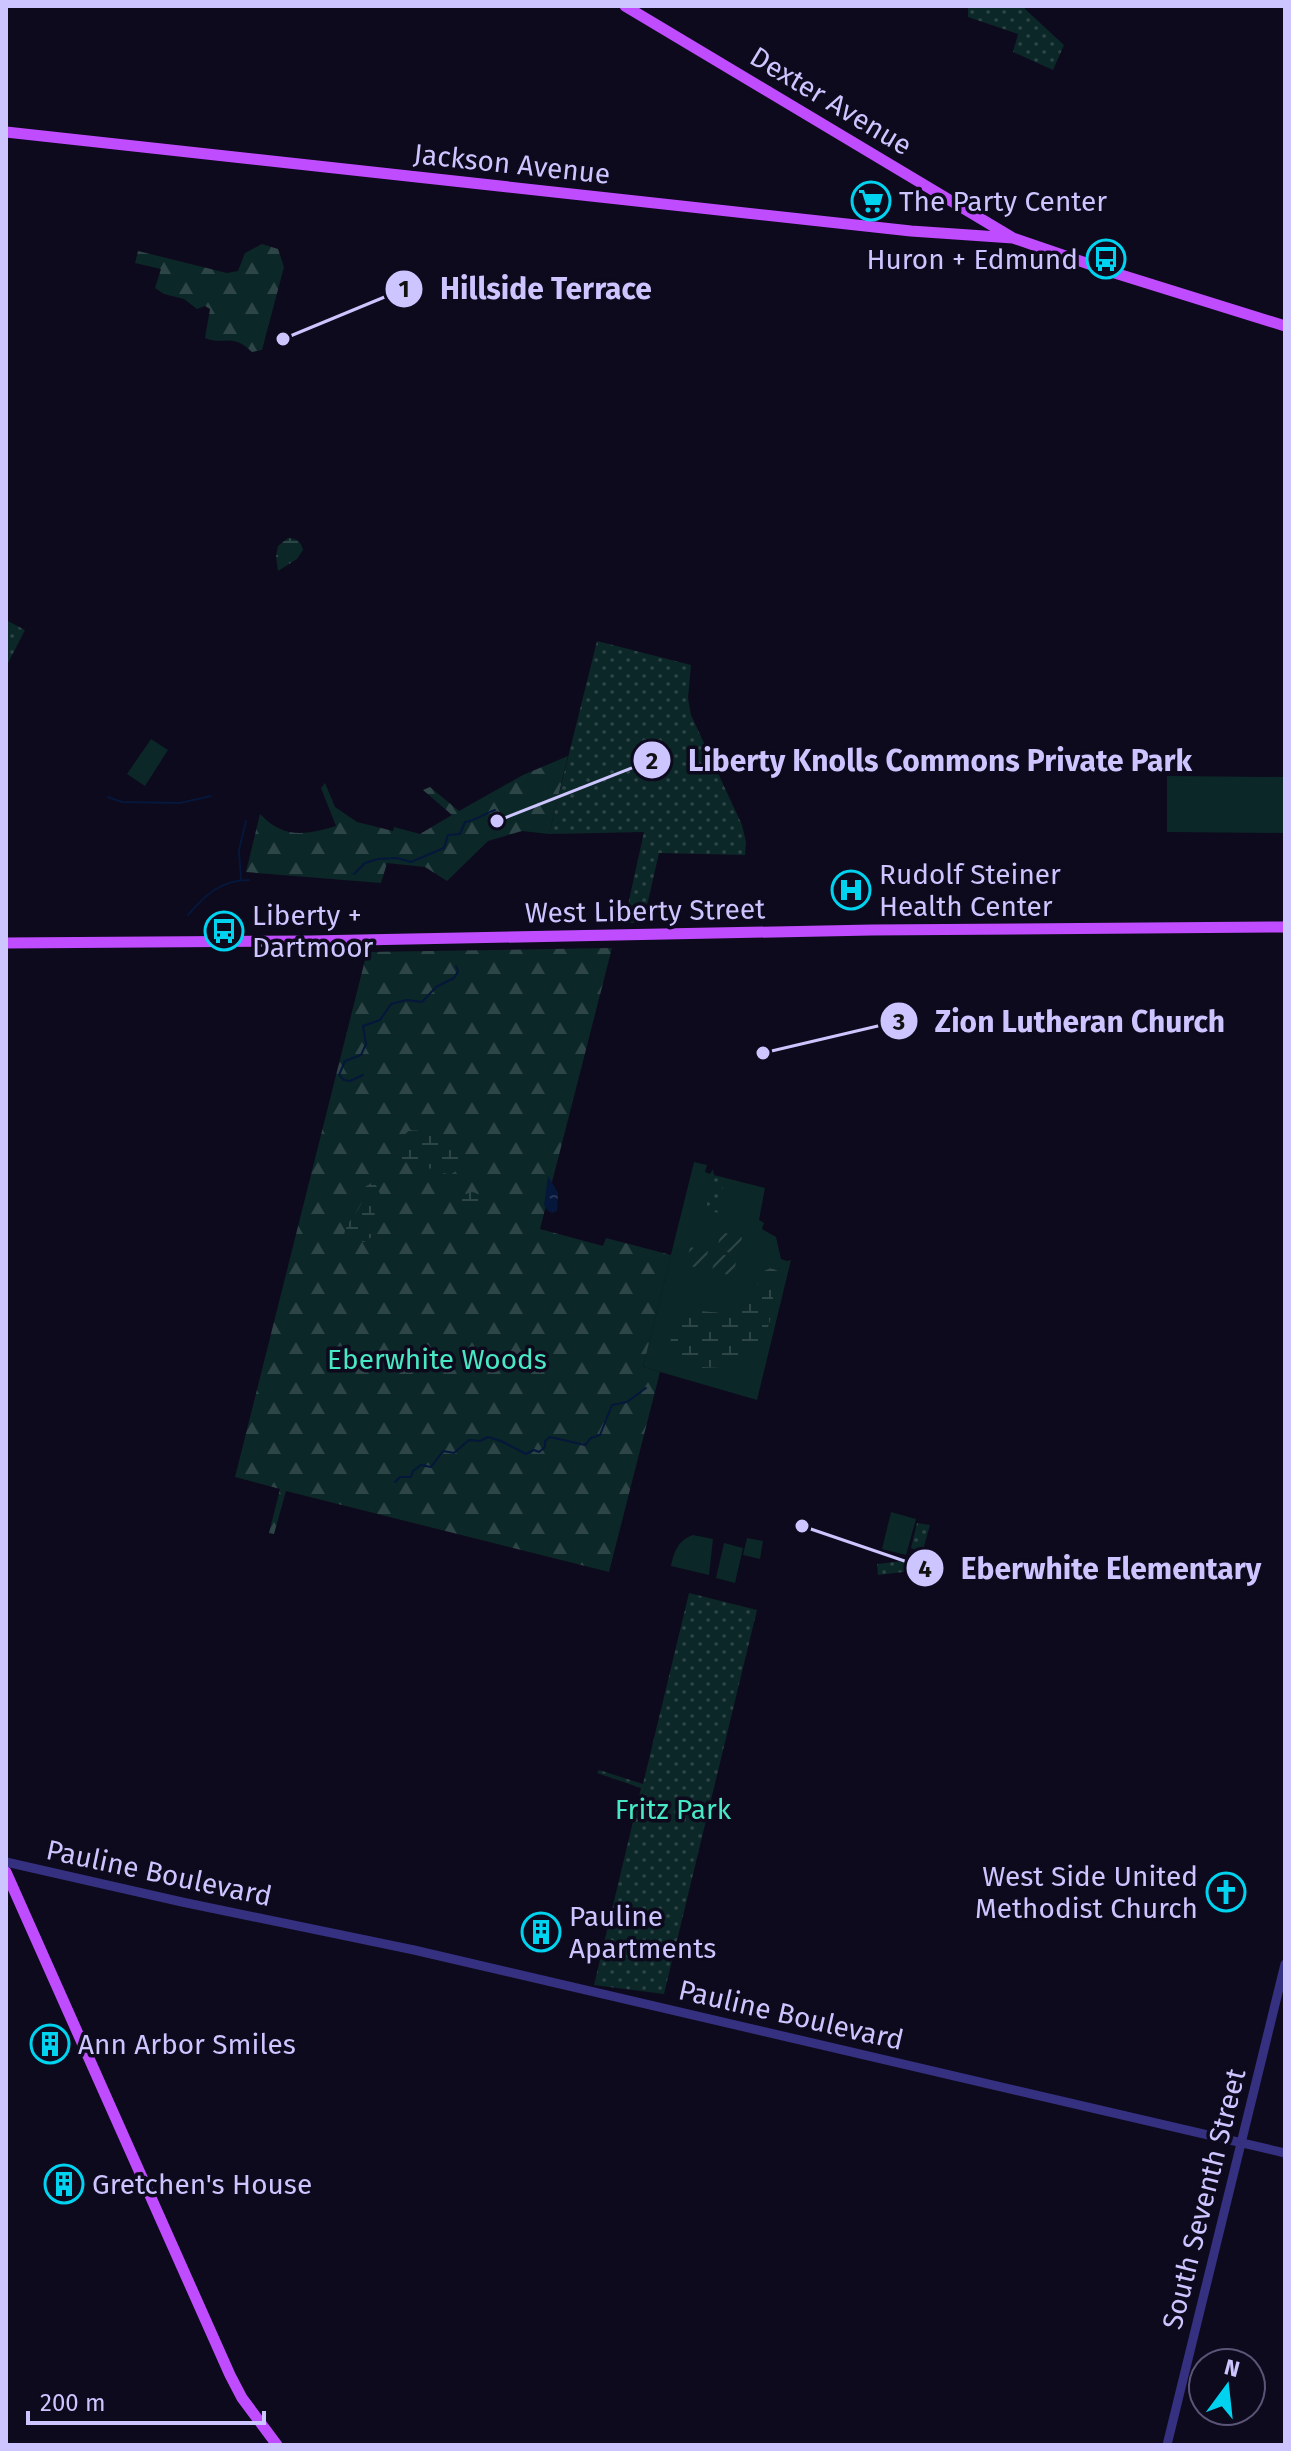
<svg xmlns="http://www.w3.org/2000/svg" width="1291" height="2451" viewBox="0 0 1291 2451" font-family="'Fira Sans',sans-serif">
	<defs>
		<pattern id="forest-firs" width="22" height="20" patternUnits="userSpaceOnUse" patternTransform="scale(2)"><rect width="22" height="20" fill="#0c2727"/><path d="M5 1l3.5 6h-7zM16 11l3.5 6h-7z" fill="#2e4547"/></pattern>
		<pattern id="wetland-marsh" width="20" height="14" patternUnits="userSpaceOnUse" patternTransform="scale(2)"><rect width="20" height="14" fill="#0c2727"/><path d="M1 5h8M5 5V1M11 12h8M15 12V8" fill="none" stroke="#2e4547"/></pattern>
		<pattern id="park-dots" width="8" height="8" patternUnits="userSpaceOnUse" patternTransform="scale(2)"><rect width="8" height="8" fill="#0c2727"/><path d="M2 2h.1M6 6h.1" fill="none" stroke="#2e4547" stroke-width="1.8" stroke-linecap="round"/></pattern>
		<pattern id="garden-furrows" width="10" height="10" patternUnits="userSpaceOnUse" patternTransform="scale(2)"><rect width="10" height="10" fill="#0c2727"/><path d="M-1 1l2-2M0 10L10 0M9 11l2-2" fill="none" stroke="#2e4547"/></pattern>
		<pattern id="water-ripples" width="26" height="14" patternUnits="userSpaceOnUse" patternTransform="scale(2)"><rect width="26" height="14" fill="#05173b"/><path d="M2 4q2-2 4 0t4 0M15 11q2-2 4 0t4 0" fill="none" stroke="#283758"/></pattern>
	</defs>
	<rect width="100%" height="100%" fill="#0d0a1d"/>
	<path fill="#0c2727" d="M151,739l17,11 -23,36 -18,-12z
		M1167,776l118,1v56l-118,-1z
		M694,1162l13,3 -2,7 5,2 3,-5 1,6 51,13 -6,32 5,3 -2,6 14,8 5,22 6,2 4,-1 -34,140 -114,-33z
		M891,1512l25,7 -10,36 -24,-6z
		M693,1535l20,4 -4,36 -38,-9c3,-14 7,-26 22,-31z
		M747,1538l16,3 -3,18 -17,-4z
		M724,1543l19,5 -8,35 -19,-5z"/>
	<path fill="url(#forest-firs)" d="M262,244l16,5 6,18 -22,83 -10,2c-20,-20 -28,-6 -47,-14l5,-29 -5,-3 -8,3 -13,-10 -20,-5 -9,-6 6,-19 -26,-6 3,-12 89,22 11,-2 7,-18z
		M568,756l-19,78 -27,-3 -34,10 -41,40 -22,-14 -38,-4 -6,20 -135,-11 14,-58c24,25 45,21 76,12l-15,-38 4,-5 10,24 22,15 36,9 1,-4 26,7 32,-19 -29,-25 7,-3 29,24 64,-36z
		M612,948l-72,281 63,17 3,-8 65,17 -28,112 17,5 -51,200 -323,-81 -12,43 -5,-1 11,-44 -45,-12 132,-525z"/>
	<path fill="url(#wetland-marsh)" d="M288,538c9,1 13,3 15,12l-6,9 -19,12 -2,-15 2,-10z
		M410,1130c5,1 9,0 14,1 20,4 20,27 46,23l-9,14 -11,7 -49,-16c-2,-13 -2,-21 9,-29z
		M371,1183h4l5,11 -6,13 2,24c-8,11 -13,13 -26,12l-6,-8c4,-19 21,-25 21,-48z
		M472,1192l4,1 10,12v5l-19,5c-6,-6 -7,-12 -4,-20z
		M771,1268l9,4v15l-7,7c0,37 -13,56 -44,74 -10,-2 -17,0 -27,0 -12,-1 -21,-5 -31,-12 -1,-16 -1,-31 11,-43l18,-2 22,2 6,-12h19l6,-7 11,-23z"/>
	<path fill="url(#park-dots)" d="M968,6h57v3l39,36 -11,25 -40,-18 5,-18 -50,-17z
		M6,620l19,10 -19,37z
		M597,641l94,24 -3,33 3,17 51,110 4,17 -1,13 -86,-2 -16,70h-19l20,-91 -95,2z
		M712,1176l12,3 -5,34 -13,-3z
		M917,1523l13,2 -8,28 -11,-5z
		M911,1560l1,11 -34,4 -1,-11z
		M689,1593l68,17 -93,384 -70,-9 47,-197 -44,-15 2,-3 44,14z"/>
	<path fill="url(#garden-furrows)" d="M721,1232l21,5 -4,18 -21,-6z
		M690,1247l18,4 -4,18 -18,-4z
		M716,1253l21,5 -4,18 -21,-5z"/>
	<path fill="url(#water-ripples)" d="M548,1176l10,17 -1,18 -5,2 -5,-3 -3,-5z"/>
	<g fill="none" stroke-linecap="round" stroke-linejoin="round">
		<path stroke="#05173b" stroke-width="2" d="M108,797l14,5 58,1 31,-7
			M354,874l11,-11 13,-4 19,-1 14,4 33,-14 4,-13 12,-1 5,-12c8,0 21,-9 30,-12
			M241,879l-2,-29 7,-29
			M188,915c17,-20 33,-35 61,-35
			M363,1075l-13,6 -6,-1 -5,-5 6,-14 16,-6 5,-11 -3,-18 17,-6 11,-16 16,-4 15,2 14,-15 18,-9 4,-7 -2,-5
			M395,1482l5,-5h11l2,-6 8,-6 10,2 12,-16 11,2 15,-13 11,1 8,-4 13,4 25,13 8,-4 5,2 6,-5v-6l5,-4 35,8 6,-7 9,-3 12,-30 15,-3 19,-14"/>
		<path stroke="#353080" stroke-width="9" d="M6,1862l176,40 232,48 871,203
			M1167,2445l118,-481"/>
		<path stroke="#c04cff" stroke-width="11" d="M625,6l388,232 105,36 167,52
			M6,132l905,99 102,7
			M6,943l304,-2 562,-11 413,-3
			M6,1872l224,503 12,23 35,47"/>
	</g>
	<defs>
		<symbol id="supermarket-ring" viewBox="-11 -11 22 22"><circle r="9.5" fill="#0d0a1d" stroke="#00d3f0" stroke-width="1.5"/><path d="M-6-5.5h2.5l.6 2H6L4.5 2H-2.5L-4.4-4H-6ZM-1.5 3.2a1.3 1.3 0 1 0 .1 0ZM3 3.2a1.3 1.3 0 1 0 .1 0Z" fill="#00d3f0"/></symbol>
		<symbol id="bus-ring" viewBox="-11 -11 22 22"><circle r="9.5" fill="#0d0a1d" stroke="#00d3f0" stroke-width="1.5"/><path d="M-5-6H5V4H4V6H2V4H-2V6H-4V4H-5ZM-3.5-4V0h7V-4ZM-3.5 1.2v1.5H-2V1.2ZM2 1.2v1.5H3.5V1.2Z" fill="#00d3f0"/></symbol>
		<symbol id="hospital-ring" viewBox="-11 -11 22 22"><circle r="9.5" fill="#0d0a1d" stroke="#00d3f0" stroke-width="1.5"/><path d="M-5-5h3v3.5h4V-5h3V5h-3V1.5h-4V5h-3Z" fill="#00d3f0"/></symbol>
		<symbol id="church-ring" viewBox="-11 -11 22 22"><circle r="9.5" fill="#0d0a1d" stroke="#00d3f0" stroke-width="1.5"/><path d="M-1.2-6h2.4v3.5h3.3v2.4h-3.3V6h-2.4V-.1h-3.3v-2.4h3.3Z" fill="#00d3f0"/></symbol>
		<symbol id="building-ring" viewBox="-11 -11 22 22"><circle r="9.5" fill="#0d0a1d" stroke="#00d3f0" stroke-width="1.5"/><path d="M-4-6H4V6H1V3H-1V6H-4ZM-2.5-4.3h1.7v1.8h-1.7ZM.8-4.3h1.7v1.8H.8ZM-2.5-1h1.7V.8h-1.7ZM.8-1h1.7V.8H.8Z" fill="#00d3f0"/></symbol>
	</defs>
	<g fill-rule="evenodd">
		<use href="#supermarket-ring" x="849" y="179" width="44" height="44"/>
		<use href="#bus-ring" x="1084" y="237" width="44" height="44"/>
		<use href="#hospital-ring" x="829" y="868" width="44" height="44"/>
		<use href="#bus-ring" x="202" y="909" width="44" height="44"/>
		<use href="#church-ring" x="1204" y="1870" width="44" height="44"/>
		<use href="#building-ring" x="519" y="1910" width="44" height="44"/>
		<use href="#building-ring" x="28" y="2022" width="44" height="44"/>
		<use href="#building-ring" x="42" y="2162" width="44" height="44"/>
	</g>
	<g text-anchor="middle" dominant-baseline="central" stroke-width="7" stroke-linejoin="round" paint-order="stroke">
		<g font-size="28" fill="#cdc5ff" stroke="#0d0a1d">
			<text transform="translate(831 101) rotate(31)">Dexter Avenue</text>
			<text transform="translate(512 164) rotate(6)">Jackson Avenue</text>
			<text transform="translate(645 911) rotate(-1)">West Liberty Street</text>
			<text transform="translate(159 1873) rotate(12)">Pauline Boulevard</text>
			<text transform="translate(791 2015) rotate(13)">Pauline Boulevard</text>
			<text transform="translate(1204 2199) rotate(-76)">South Seventh Street</text>
		</g>
		<g font-size="28" fill="#cdc5ff" stroke="#0d0a1d" text-anchor="start">
			<text x="899" y="201">The Party Center</text>
			<text x="1078" y="259" text-anchor="end">Huron + Edmund</text>
			<text x="879" y="874">Rudolf Steiner<tspan x="879" dy="32">Health Center</tspan></text>
			<text x="252" y="915">Liberty +<tspan x="252" dy="32">Dartmoor</tspan></text>
			<text x="1198" y="1876" text-anchor="end">West Side United<tspan x="1198" dy="32">Methodist Church</tspan></text>
			<text x="569" y="1916">Pauline<tspan x="569" dy="32">Apartments</tspan></text>
			<text x="78" y="2044">Ann Arbor Smiles</text>
			<text x="92" y="2184">Gretchen's House</text>
		</g>
		<g font-size="28" fill="#48e8c4" stroke="#0d0a1d">
			<text x="437" y="1359">Eberwhite Woods</text>
			<text x="673" y="1809">Fritz Park</text>
		</g>
	</g>
	<path fill="none" stroke="#cdc5ff" stroke-width="3" d="M283 339L404 289M497 821L652 760M763 1053L899 1021M802 1526L925 1568"/>
	<g fill="#cdc5ff" stroke="#0d0a1d" stroke-width="3">
		<circle cx="283" cy="339" r="8"/>
		<circle cx="497" cy="821" r="8"/>
		<circle cx="763" cy="1053" r="8"/>
		<circle cx="802" cy="1526" r="8"/>
		<circle cx="404" cy="289" r="20"/>
		<circle cx="652" cy="760" r="20"/>
		<circle cx="899" cy="1021" r="20"/>
		<circle cx="925" cy="1568" r="20"/>
	</g>
	<g font-size="24" text-anchor="middle" font-weight="bold" fill="#111">
		<text x="404" y="297">1</text>
		<text x="652" y="769">2</text>
		<text x="899" y="1030">3</text>
		<text x="925" y="1577">4</text>
	</g>
	<g font-size="30" text-anchor="middle" font-weight="bold" fill="#cdc5ff" stroke="#0d0a1d" stroke-width="7" stroke-linejoin="round" paint-order="stroke">
		<text x="546" y="299">Hillside Terrace</text>
		<text x="940" y="771">Liberty Knolls Commons Private Park</text>
		<text x="1080" y="1032">Zion Lutheran Church</text>
		<text x="1111" y="1579">Eberwhite Elementary</text>
	</g>
	<rect width="1291" height="2451" fill="none" stroke="#cdc5ff" stroke-width="16"/>
	<g transform="translate(1227 2387) rotate(15)"><circle r="38" fill="#0d0a1d" stroke="#5a5577" stroke-width="2"/>
	<path d="M0-6L14 30L0 20L-14 30Z" fill="#00d3f0"/>
	<text y="-12" font-size="22" font-weight="bold" text-anchor="middle" fill="#cdc5ff">N</text>
	</g>
	<path d="M28 2411v12h236v-12" fill="none" stroke="#cdc5ff" stroke-width="4"/>
	<text x="40" y="2411" font-size="24" fill="#cdc5ff" stroke="#0d0a1d" stroke-width="6" paint-order="stroke">200 m</text>
</svg>
